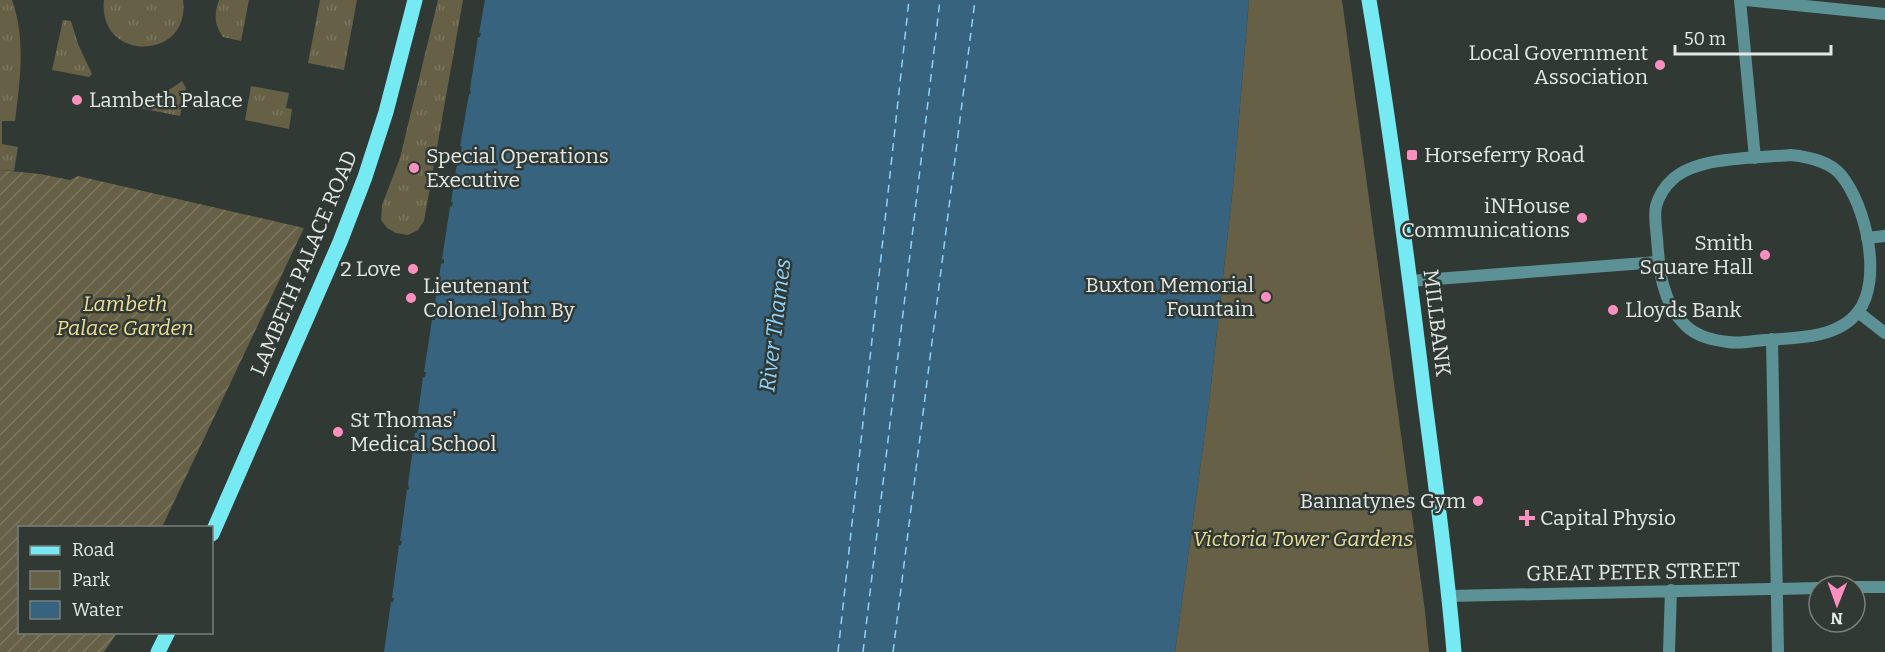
<svg xmlns="http://www.w3.org/2000/svg" width="1885" height="652" viewBox="0 0 1885 652" font-family="Bitter,serif">
	<defs>
		<pattern id="grass-tufts" width="24" height="20" patternUnits="userSpaceOnUse" patternTransform="scale(1.5)"><rect width="24" height="20" fill="#666046"/><path d="M3 7l-1-3M5 7V3M7 7l1-3M15 17l-1-3M17 17v-4M19 17l1-3" fill="none" stroke="#7c7761"/></pattern>
		<pattern id="garden-furrows" width="10" height="10" patternUnits="userSpaceOnUse" patternTransform="scale(1.5)"><rect width="10" height="10" fill="#666046"/><path d="M-1 1l2-2M0 10L10 0M9 11l2-2" fill="none" stroke="#7c7761"/></pattern>
	</defs>
	<rect width="100%" height="100%" fill="#313935"/>
	<path fill="url(#grass-tufts)" d="M0,0h12c14,39 8,81 3,121h-13v23l16,3 -4,24 -14,-1z
		M104,0h79c8,62 -86,62 -79,0z
		M219,0h30l-8,41 -18,-4c-9,-13 -9,-22 -4,-37z
		M320,0h37l-13,70 -36,-7z
		M438,0h25l-39,221 -6,9 -10,5 -12,-2 -9,-5 -6,-8 1,-15 18,-47z
		M63,20l8,1 7,23 14,30 -3,3 -37,-7z
		M182,81l4,7 -6,28 -41,-8 5,-5v-4l28,-11z
		M251,86l38,7 -3,15 6,1 -3,20 -44,-9z"/>
	<path fill="#666046" d="M1249,0h93l83,611 4,41h-254l34,-249 24,-216z"/>
	<path fill="url(#garden-furrows)" d="M0,170l40,4 30,6 8,-4 226,52 -142,299 -142,1v104l97,1 -13,19h-104z"/>
	<path fill="#38637e" d="M485,0h764l-16,187 -24,216 -34,249h-791l7,-50h2l1,-4h-2l7,-53h2l1,-4h-2l7,-51 2,-1 -1,-5 7,-51h2l1,-4 -2,-1 7,-51h2l1,-5h-2l8,-52h3v-4l-2,-1 8,-51 3,-1v-4h-2l8,-52 2,-1 1,-4h-2l8,-51h2l1,-5h-2l9,-52h2l-1,-5 8,-52h2l1,-4h-2z"/>
	<g fill="none" stroke-linecap="round" stroke-linejoin="round">
		<path stroke="#8cd3ff" stroke-width="1.5" stroke-dasharray="8 6" stroke-linecap="butt" d="M838,652l71,-652
			M863,652l77,-652
			M893,652l82,-652"/>
		<path stroke="#5c9195" stroke-width="12" d="M1740,0l15,158
			M1746,0l139,14
			M1791,155c18,2 38,6 50,20 25,30 42,105 17,137 -21,27 -63,26 -94,28 -11,1 -25,4 -36,2 -15,-2 -30,-5 -42,-16 -24,-23 -27,-56 -29,-88 -1,-10 -3,-22 -1,-32 3,-10 9,-20 17,-27 25,-23 85,-21 118,-24z
			M1867,238l18,-2
			M1410,281l248,-19
			M1858,312l27,21
			M1772,339l6,313
			M1855,587h30
			M1449,596l370,-8
			M1669,652l2,-62"/>
		<path stroke="#76eaf3" stroke-width="15" d="M1369,0c22,131 39,263 55,395 11,86 23,171 30,257
			M212,534l128,-292 25,-65 21,-65 29,-112
			M158,652l10,-20"/>
	</g>
	<g fill="#fd8ec0" stroke="#313935" stroke-width="2">
		<circle cx="1660" cy="65" r="6"/>
		<circle cx="77" cy="100" r="6"/>
		<rect x="1406" y="149" width="12" height="12" rx="3"/>
		<circle cx="414" cy="168" r="6"/>
		<circle cx="1582" cy="218" r="6"/>
		<circle cx="1765" cy="255" r="6"/>
		<circle cx="413" cy="269" r="6"/>
		<circle cx="1266" cy="297" r="6"/>
		<circle cx="411" cy="298" r="6"/>
		<circle cx="1613" cy="310" r="6"/>
		<circle cx="338" cy="432" r="6"/>
		<circle cx="1478" cy="501" r="6"/>
		<path d="M1524 509h6v6h6v6h-6v6h-6v-6h-6v-6h6z"/>
	</g>
	<g text-anchor="middle" dominant-baseline="central" stroke-width="5" stroke-linejoin="round" paint-order="stroke">
		<g font-size="21" fill="#e3e8e6" stroke="#313935" text-anchor="start">
			<text x="1648" y="53" text-anchor="end">Local Government<tspan x="1648" dy="24">Association</tspan></text>
			<text x="89" y="100">Lambeth Palace</text>
			<text x="1424" y="155">Horseferry Road</text>
			<text x="426" y="156">Special Operations<tspan x="426" dy="24">Executive</tspan></text>
			<text x="1570" y="206" text-anchor="end">iNHouse<tspan x="1570" dy="24">Communications</tspan></text>
			<text x="1753" y="243" text-anchor="end">Smith<tspan x="1753" dy="24">Square Hall</tspan></text>
			<text x="401" y="269" text-anchor="end">2 Love</text>
			<text x="1254" y="285" text-anchor="end">Buxton Memorial<tspan x="1254" dy="24">Fountain</tspan></text>
			<text x="423" y="286">Lieutenant<tspan x="423" dy="24">Colonel John By</tspan></text>
			<text x="1625" y="310">Lloyds Bank</text>
			<text x="350" y="420">St Thomas'<tspan x="350" dy="24">Medical School</tspan></text>
			<text x="1466" y="501" text-anchor="end">Bannatynes Gym</text>
			<text x="1540" y="518">Capital Physio</text>
		</g>
		<g font-size="21" fill="#e3e8e6" stroke="#313935">
			<text transform="translate(304 263) rotate(-67)">LAMBETH PALACE ROAD</text>
			<text transform="translate(1437 323) rotate(83)">MILLBANK</text>
			<text transform="translate(1633 572) rotate(-1)">GREAT PETER STREET</text>
		</g>
		<g font-size="21" font-style="italic" fill="#efde94" stroke="#313935">
			<text x="125" y="304">Lambeth<tspan x="125" dy="24">Palace Garden</tspan></text>
			<text x="1303" y="539">Victoria Tower Gardens</text>
		</g>
		<g font-size="22" font-style="italic" fill="#8cd3ff" stroke="#313935">
			<text transform="translate(775 325) rotate(-83)">River Thames</text>
		</g>
	</g>
	<rect x="18" y="526" width="195" height="108" fill="#313935" stroke="#787f7c" stroke-width="1.5"/>
	<rect x="30" y="546" width="30" height="9" fill="#76eaf3" stroke="#787f7c" stroke-width="1.5"/>
	<text x="72" y="556" font-size="18" fill="#e3e8e6">Road</text>
	<rect x="30" y="571" width="30" height="18" fill="#666046" stroke="#787f7c" stroke-width="1.5"/>
	<text x="72" y="586" font-size="18" fill="#e3e8e6">Park</text>
	<rect x="30" y="601" width="30" height="18" fill="#38637e" stroke="#787f7c" stroke-width="1.5"/>
	<text x="72" y="616" font-size="18" fill="#e3e8e6">Water</text>
	<g transform="translate(1837 604) rotate(181)"><circle r="28" fill="#313935" stroke="#787f7c" stroke-width="1.5"/>
	<path d="M0-4.5L10 22L0 15L-10 22Z" fill="#fd8ec0"/>
	<text y="-9" font-size="16" font-weight="bold" text-anchor="middle" fill="#e3e8e6">N</text>
	</g>
	<path d="M1675 45v9h156v-9" fill="none" stroke="#e3e8e6" stroke-width="3"/>
	<text x="1684" y="45" font-size="18" fill="#e3e8e6" stroke="#313935" stroke-width="4.5" paint-order="stroke">50 m</text>
</svg>
